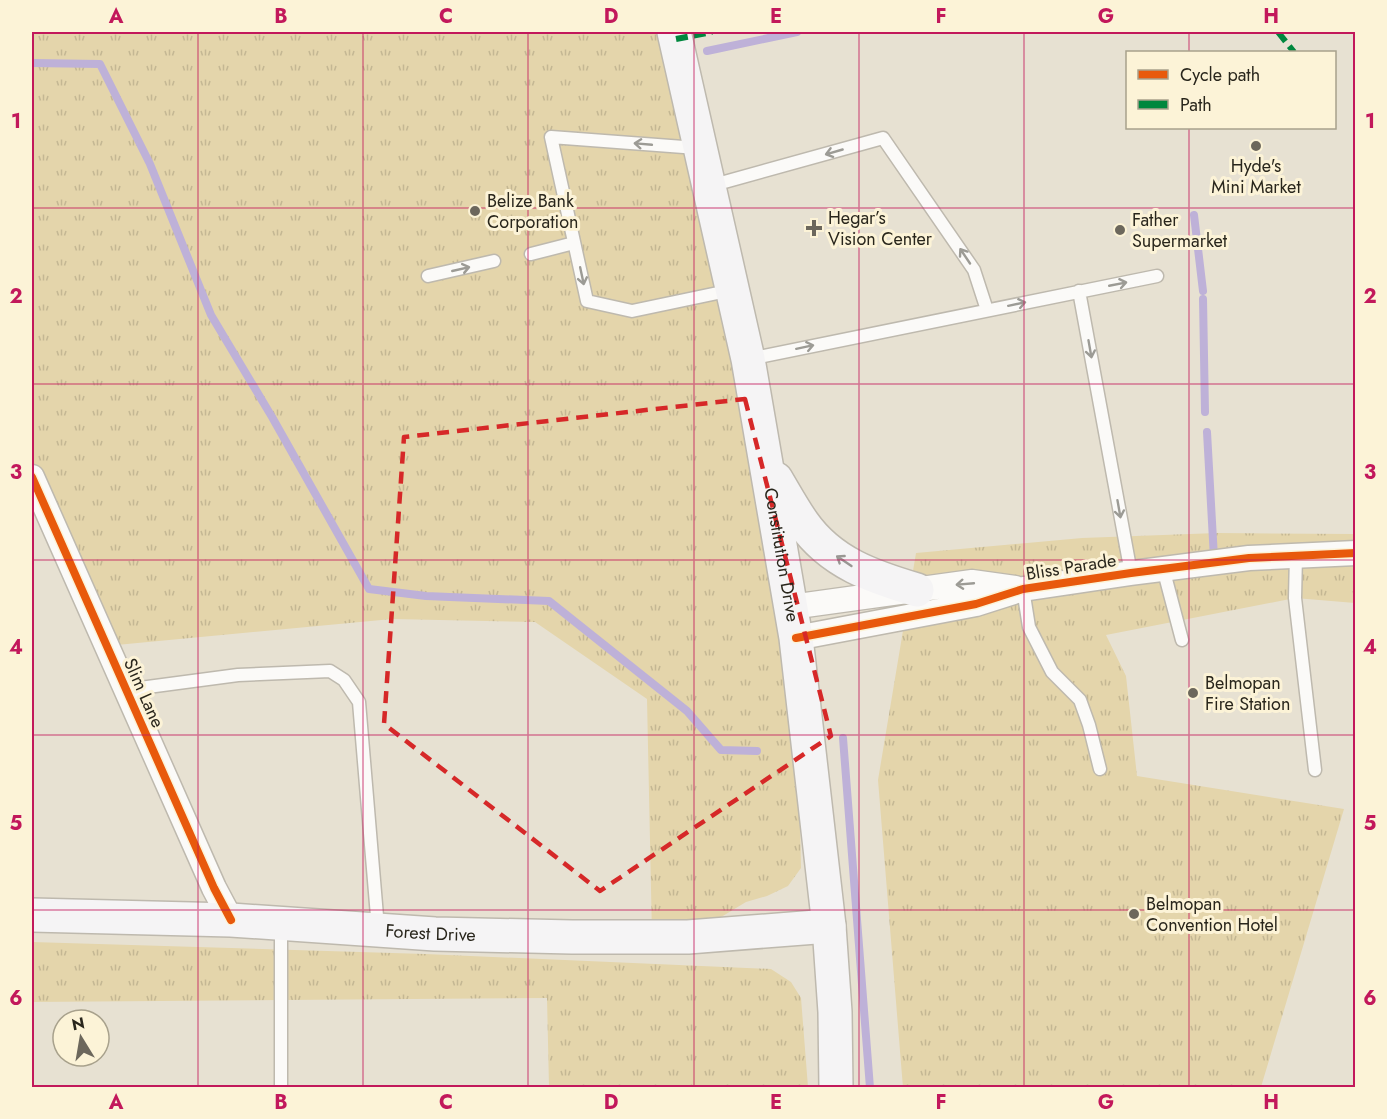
<svg xmlns="http://www.w3.org/2000/svg" width="1387" height="1119" viewBox="0 0 1387 1119" font-family="Jost,sans-serif">
	<defs>
		<pattern id="grass-tufts" width="24" height="20" patternUnits="userSpaceOnUse" patternTransform="scale(1.5)"><rect width="24" height="20" fill="#e4d5ab"/><path d="M3 7l-1-3M5 7V3M7 7l1-3M15 17l-1-3M17 17v-4M19 17l1-3" fill="none" stroke="#c4b793"/></pattern>
	</defs>
	<rect width="100%" height="100%" fill="#e7e1d2"/>
	<path fill="url(#grass-tufts)" d="M32,32h642l122,606 5,230 -13,18 -21,10 -21,6 -58,35 -36,-1 -5,-237 -112,-77 -143,-3 -286,27 -74,-169z
		M1217,533l138,1v69l-60,-5 -189,37 20,41 11,100 207,33 -83,278 -358,1 -25,-308 38,-227 166,-15z
		M32,942l393,12 346,15 20,13 10,16 7,89h-259l-2,-89 -515,4z"/>
	<g fill="none" stroke-linecap="round" stroke-linejoin="round">
		<path stroke="#beb1d8" stroke-width="8" d="M707,51l90,-19
			M32,63l68,1 50,100 61,151 61,102 97,172 57,7 123,5 138,110 34,39 36,1
			M1194,215l9,76
			M1203,299l2,113
			M1207,432l7,126h2
			M843,738l27,350"/>
		<defs>
			<path id="service" d="M697,148l-146,-11 36,164 45,10 100,-21
				M710,186l173,-48 91,132 13,40
				M531,254l43,-11
				M428,276l66,-15
				M1079,291l52,282
				M749,359l408,-83
				M1296,555l-1,43 20,172
				M1163,568l19,72
				M1023,589l6,38 23,45 28,28 9,25 11,44
				M125,690l113,-15 92,-4 14,9 15,22 19,226
				M281,1088v-164"/>
			<path id="minor" d="M32,477l182,411 17,32
				M791,607l181,-25 43,6
				M796,638l180,-34 47,-15 108,-16 118,-15 107,-5"/>
			<g id="secondary">
				<path id="s1" d="M674,32l74,327 48,279 33,288 6,86 1,76"/>
				<path d="M776,479c9,15 17,30 27,44 28,40 70,54 114,67"/>
				<path id="s2" d="M32,915l199,5 204,14 137,3h116l141,-11"/>
			</g>
		</defs>
		<use href="#service" stroke="#beb9ae" stroke-width="15"/>
		<use href="#minor" stroke="#beb9ae" stroke-width="27"/>
		<use href="#secondary" stroke="#beb9ae" stroke-width="36"/>
		<use href="#service" stroke="#fbfaf8" stroke-width="12"/>
		<use href="#minor" stroke="#fbfaf8" stroke-width="24"/>
		<use href="#secondary" stroke="#f5f4f5" stroke-width="33"/>
		<path stroke="#00873e" stroke-width="6" stroke-dasharray="12 6" stroke-linecap="butt" d="M1278,32l16,20
			M676,39l36,-7"/>
		<defs>
			<path id="cycleway" d="M32,477l182,411 17,32
				M796,638l180,-34 47,-15 108,-16 118,-15 107,-5"/>
		</defs>
		<use href="#cycleway" stroke="#fcf3d7" stroke-width="11"/>
		<use href="#cycleway" stroke="#e8590c" stroke-width="8"/>
	</g>
	<defs><path id="oneway-shaft" d="M-6 0H5M1.5-3L5.5 0L1.5 3" fill="none" stroke-width="1.6" stroke-linecap="round" stroke-linejoin="round" transform="scale(1.5)"/></defs>
	<g stroke="#9c9b95">
		<use href="#oneway-shaft" transform="translate(643 144) rotate(-175)"/>
		<use href="#oneway-shaft" transform="translate(834 152) rotate(164)"/>
		<use href="#oneway-shaft" transform="translate(965 256) rotate(-124)"/>
		<use href="#oneway-shaft" transform="translate(461 269) rotate(-13)"/>
		<use href="#oneway-shaft" transform="translate(582 276) rotate(78)"/>
		<use href="#oneway-shaft" transform="translate(1118 284) rotate(-11)"/>
		<use href="#oneway-shaft" transform="translate(1017 304) rotate(-12)"/>
		<use href="#oneway-shaft" transform="translate(805 347) rotate(-12)"/>
		<use href="#oneway-shaft" transform="translate(1090 349) rotate(80)"/>
		<use href="#oneway-shaft" transform="translate(1119 509) rotate(80)"/>
		<use href="#oneway-shaft" transform="translate(965 584) rotate(175)"/>
	</g>
	<use stroke="#999793" href="#oneway-shaft" transform="translate(844 561) rotate(-146)"/>
	<path fill="none" stroke="#d62828" stroke-width="4.5" stroke-dasharray="12 8" stroke-linejoin="round" d="M745,399l86,337 -231,155 -216,-167 20,-287z"/>
	<path fill="none" stroke="#c2185b" stroke-width="1.5" stroke-opacity="0.55" d="M198,32v1056M363,32v1056M528,32v1056M694,32v1056M859,32v1056M1024,32v1056M1189,32v20M1189,128v960M32,208h1324M32,384h1324M32,560h1324M32,735h1324M32,910h1324"/>
	<g fill="#6c675c" stroke="#fcf3d7" stroke-width="2">
		<circle cx="1256" cy="146" r="6"/>
		<circle cx="475" cy="211" r="6"/>
		<path d="M811 219h6v6h6v6h-6v6h-6v-6h-6v-6h6z"/>
		<circle cx="1120" cy="230" r="6"/>
		<circle cx="1193" cy="693" r="6"/>
		<circle cx="1134" cy="914" r="6"/>
	</g>
	<g text-anchor="middle" dominant-baseline="central" stroke-width="6" stroke-linejoin="round" paint-order="stroke">
		<g font-size="18" fill="#29261c" stroke="#fcf3d7" text-anchor="start">
			<text x="1256" y="166" text-anchor="middle">Hyde's<tspan x="1256" dy="21">Mini Market</tspan></text>
			<text x="487" y="201">Belize Bank<tspan x="487" dy="21">Corporation</tspan></text>
			<text x="828" y="218">Hegar’s<tspan x="828" dy="21">Vision Center</tspan></text>
			<text x="1132" y="220">Father<tspan x="1132" dy="21">Supermarket</tspan></text>
			<text x="1205" y="683">Belmopan<tspan x="1205" dy="21">Fire Station</tspan></text>
			<text x="1146" y="904">Belmopan<tspan x="1146" dy="21">Convention Hotel</tspan></text>
		</g>
		<g font-size="18" fill="#29261c" stroke="#fcf3d7">
			<text stroke="none"><textPath href="#s1" startOffset="534">Constitution Drive</textPath></text>
			<text transform="translate(1071 567) rotate(-9)">Bliss Parade</text>
			<text transform="translate(144 693) rotate(66)">Slim Lane</text>
			<text stroke="none"><textPath href="#s2" startOffset="399">Forest Drive</textPath></text>
		</g>
	</g>
	<rect width="1387" height="1119" fill="none" stroke="#fcf3d7" stroke-width="66"/>
	<rect x="1126" y="51" width="210" height="78" fill="#fcf3d7" stroke="#a8a18c" stroke-width="1.5"/>
	<rect x="1138" y="70" width="30" height="9" fill="#e8590c" stroke="#a8a18c" stroke-width="1.5"/>
	<text x="1180" y="81" font-size="18" fill="#29261c">Cycle path</text>
	<rect x="1138" y="100" width="30" height="9" fill="#00873e" stroke="#a8a18c" stroke-width="1.5"/>
	<text x="1180" y="111" font-size="18" fill="#29261c">Path</text>
	<g transform="translate(81 1038) rotate(349)"><circle r="28" fill="#fcf3d7" stroke="#a8a18c" stroke-width="1.5"/>
	<path d="M0-4.5L10 22L0 15L-10 22Z" fill="#6c675c"/>
	<text y="-9" font-size="16" font-weight="bold" text-anchor="middle" fill="#29261c">N</text>
	</g>
	<rect x="33" y="33" width="1321" height="1053" fill="none" stroke="#c2185b" stroke-width="2"/>
	<g font-size="20" text-anchor="middle" font-weight="bold" fill="#c2185b">
		<text x="116" y="23">A</text>
		<text x="281" y="23">B</text>
		<text x="446" y="23">C</text>
		<text x="611" y="23">D</text>
		<text x="776" y="23">E</text>
		<text x="941" y="23">F</text>
		<text x="1106" y="23">G</text>
		<text x="1271" y="23">H</text>
		<text x="16" y="128">1</text>
		<text x="1370" y="128">1</text>
		<text x="16" y="303">2</text>
		<text x="1370" y="303">2</text>
		<text x="16" y="479">3</text>
		<text x="1370" y="479">3</text>
		<text x="16" y="654">4</text>
		<text x="1370" y="654">4</text>
		<text x="16" y="830">5</text>
		<text x="1370" y="830">5</text>
		<text x="16" y="1005">6</text>
		<text x="1370" y="1005">6</text>
		<text x="116" y="1109">A</text>
		<text x="281" y="1109">B</text>
		<text x="446" y="1109">C</text>
		<text x="611" y="1109">D</text>
		<text x="776" y="1109">E</text>
		<text x="941" y="1109">F</text>
		<text x="1106" y="1109">G</text>
		<text x="1271" y="1109">H</text>
	</g>
</svg>
